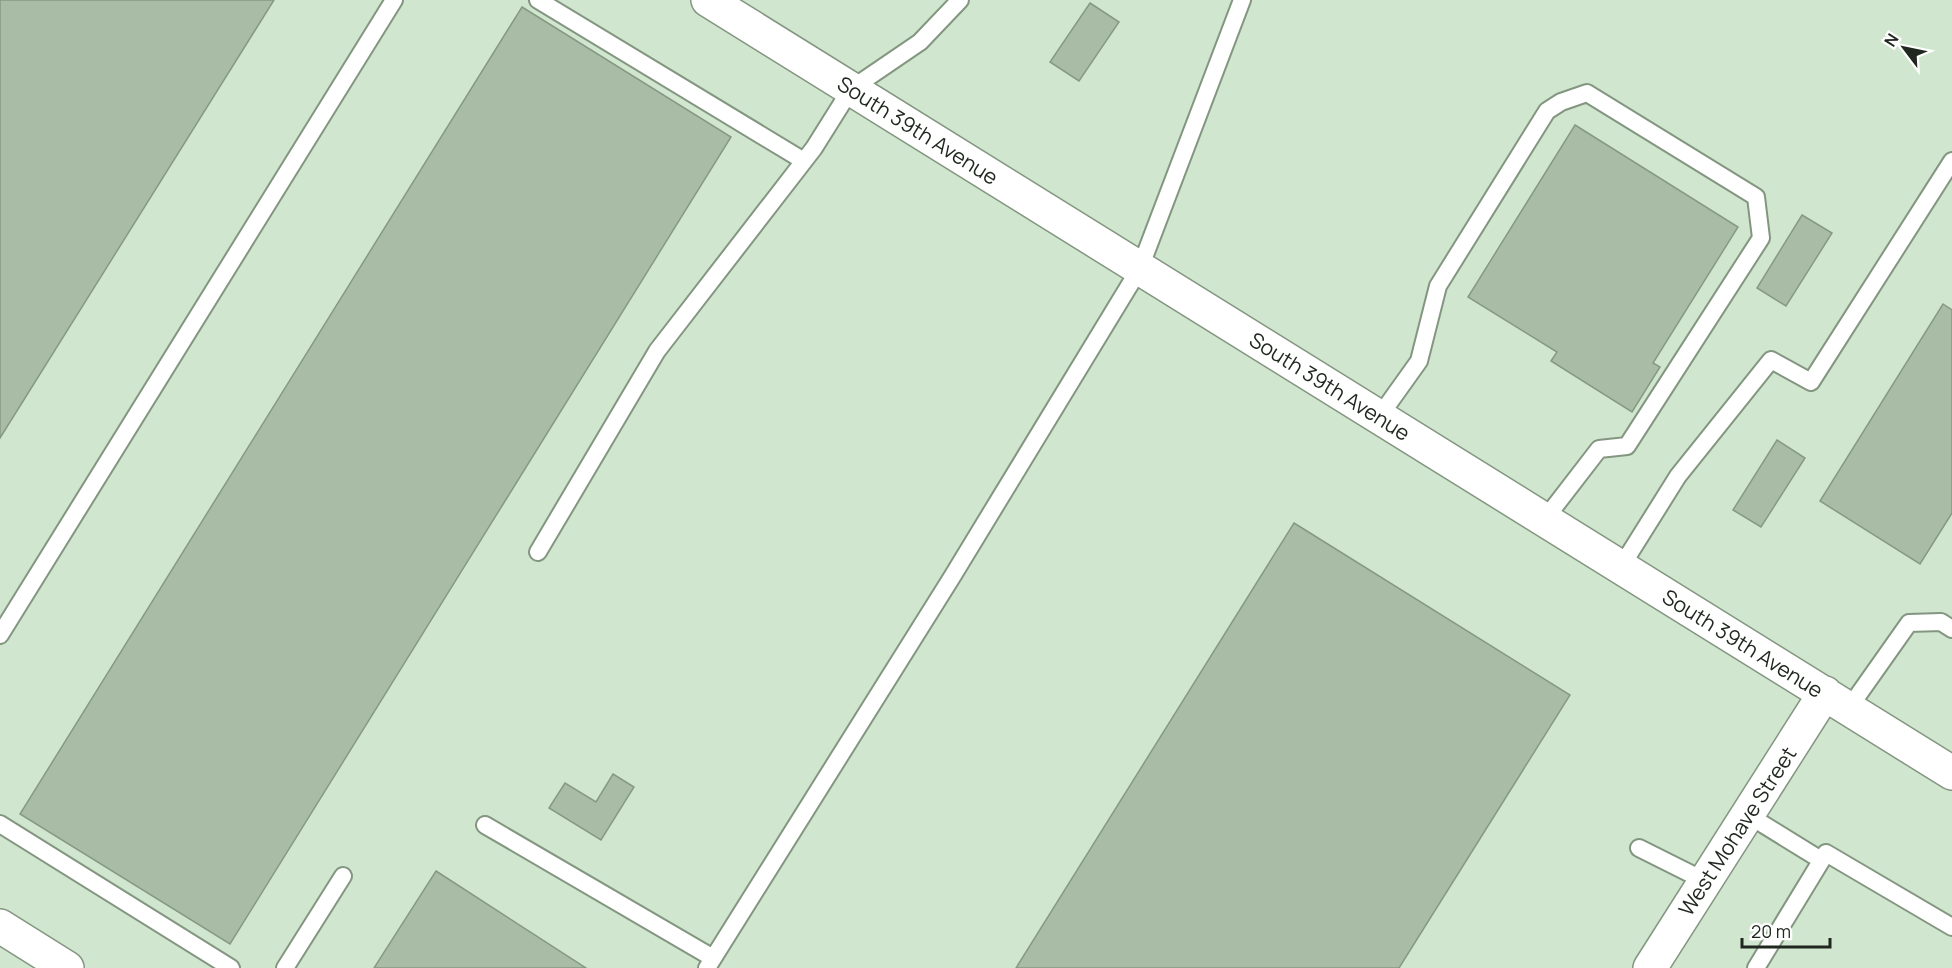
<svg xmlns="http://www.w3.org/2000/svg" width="1952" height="968" viewBox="0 0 1952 968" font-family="Manrope,sans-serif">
	<rect width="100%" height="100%" fill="#d1e6ce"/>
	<path fill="#a9bda6" stroke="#869a83" stroke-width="1.5" d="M0,0h274l-274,438z
		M1090,3l29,19 -40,59 -29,-19z
		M522,7l209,130 -501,807 -210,-130z
		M1575,125l163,102 -85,136 7,4 -28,45 -81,-51 6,-9 -89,-55z
		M1802,215l30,18 -46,73 -29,-18z
		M1943,304l9,6v203l-32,51 -100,-63z
		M1777,440l28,18 -44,69 -28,-17z
		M1294,523l276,172 -171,273h-383z
		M613,774l21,13 -33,53 -52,-32 16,-25 31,19z
		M436,871l150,97h-212z"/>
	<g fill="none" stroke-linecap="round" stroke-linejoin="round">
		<defs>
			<path id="lane" d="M538,0l266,161
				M1379,417l40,-56 19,-75 109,-175 14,-9 26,-9 169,104 5,41 -134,208 -28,3 -54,70
				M538,552l119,-201 157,-203 37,-59 69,-47 40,-42
				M1621,567l57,-91 93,-116 40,22 141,-221
				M0,635l394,-635
				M1849,708l60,-85 32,-1 11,7
				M1748,815l73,45
				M0,824l231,144
				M485,825l228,133
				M1639,848l66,33
				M285,968l58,-92
				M707,968l245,-391 188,-309 102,-268
				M1756,968l70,-115 126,74"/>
			<path id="street" d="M708,0l1244,773
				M0,926l67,42
				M1650,968l175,-275"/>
		</defs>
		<use href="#lane" stroke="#839680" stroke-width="20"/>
		<use href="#street" stroke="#839680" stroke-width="36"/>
		<use href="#lane" stroke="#fff" stroke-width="16"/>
		<use href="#street" stroke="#fff" stroke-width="33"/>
	</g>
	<g text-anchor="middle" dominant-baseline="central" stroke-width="5" stroke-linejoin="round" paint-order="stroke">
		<g font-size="21" fill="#1f271e" stroke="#fff">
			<text transform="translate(918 130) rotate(32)">South 39th Avenue</text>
			<text transform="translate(1330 386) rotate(32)">South 39th Avenue</text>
			<text transform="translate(1743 643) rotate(32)">South 39th Avenue</text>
			<text transform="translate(1737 831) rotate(-57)">West Mohave Street</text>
		</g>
	</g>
	<g transform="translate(1904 48) rotate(302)" stroke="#ffffff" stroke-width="4.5" paint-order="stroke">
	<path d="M0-4.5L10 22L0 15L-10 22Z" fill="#1f271e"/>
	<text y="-9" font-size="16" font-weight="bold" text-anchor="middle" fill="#1f271e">N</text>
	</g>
	<path d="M1742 938v9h88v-9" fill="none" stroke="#1f271e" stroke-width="3"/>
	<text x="1751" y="938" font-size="18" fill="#1f271e" stroke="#ffffff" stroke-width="4.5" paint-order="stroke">20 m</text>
</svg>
